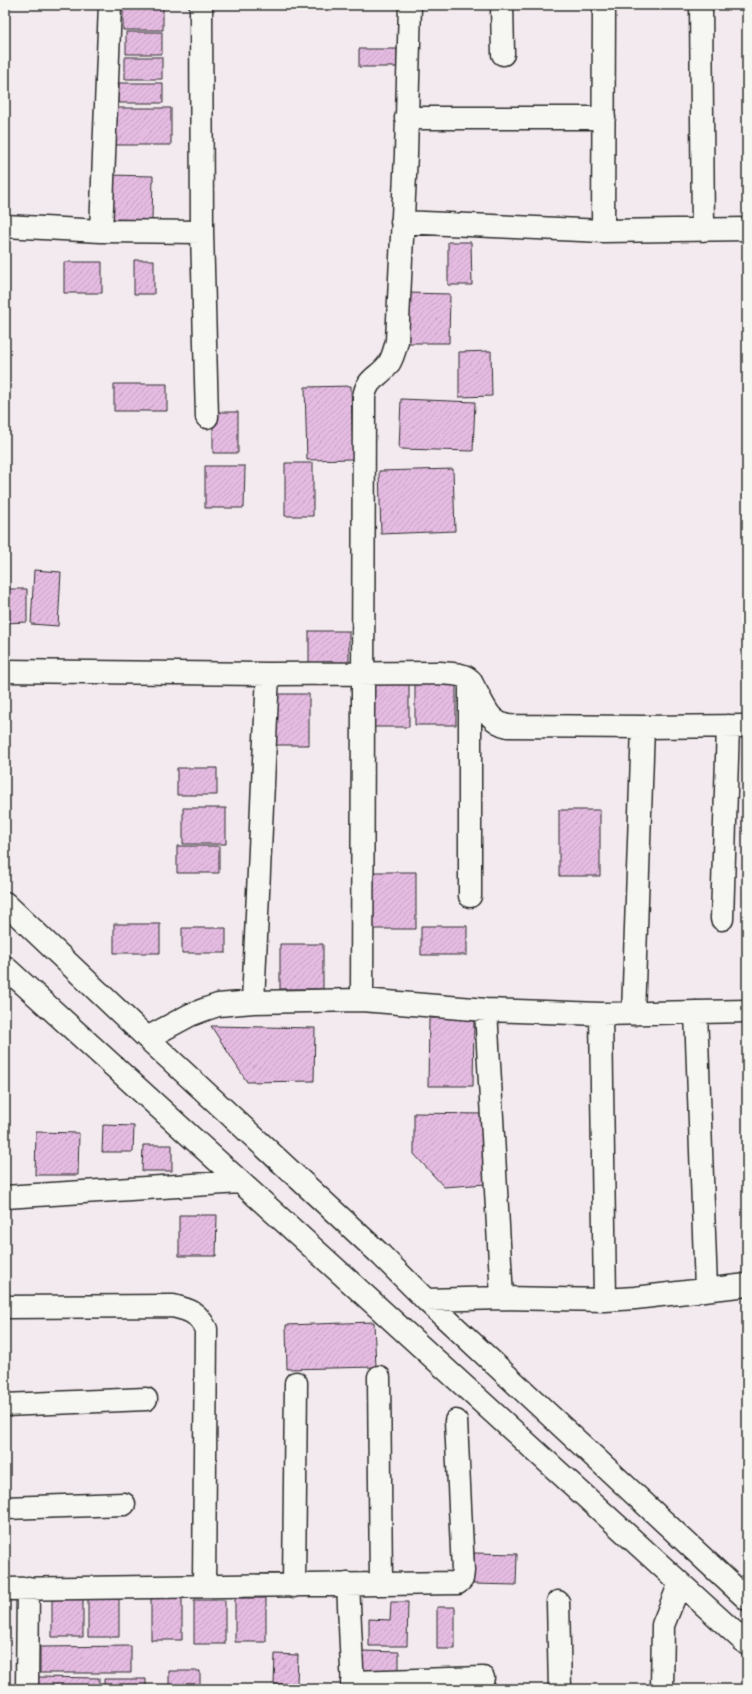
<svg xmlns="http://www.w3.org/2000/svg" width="752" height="1694" viewBox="0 0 752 1694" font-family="'Comic Neue',sans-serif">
	<defs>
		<pattern id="building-hatch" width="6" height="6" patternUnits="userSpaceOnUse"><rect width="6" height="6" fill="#e5bbe2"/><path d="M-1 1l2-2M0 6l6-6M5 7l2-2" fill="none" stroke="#c5a1c2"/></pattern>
	</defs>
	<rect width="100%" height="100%" fill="#f3eaef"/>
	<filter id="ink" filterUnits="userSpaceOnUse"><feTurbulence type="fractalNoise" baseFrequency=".025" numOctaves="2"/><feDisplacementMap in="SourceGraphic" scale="8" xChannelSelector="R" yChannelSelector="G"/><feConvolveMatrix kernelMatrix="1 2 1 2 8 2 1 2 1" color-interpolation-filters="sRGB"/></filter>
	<g filter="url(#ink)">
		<path fill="url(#building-hatch)" stroke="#2b2b2b" d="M123,5h40v25h-40z
			M126,32h36v22h-36z
			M359,49h38v18h-38z
			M125,57h37v22h-37z
			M119,83h44v20h-44z
			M113,108h58v37h-58z
			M109,175l44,1 -1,44 -44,-1z
			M448,242h23l1,43h-24z
			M134,260h20v34h-20z
			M64,262h38v31h-38z
			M407,293l43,1 -1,49h-43z
			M491,351l1,45 -33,1v-45z
			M114,384h53v27h-53z
			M351,386l2,73 -46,1 -2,-73z
			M401,399l74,3 -2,49 -74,-2z
			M213,412h25v41h-25z
			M285,463h28v53h-28z
			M205,466h40l-1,42h-39z
			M453,469l2,62 -74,3 -2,-63z
			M34,570l27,2 -3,54 -27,-2z
			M5,589h22v33l-22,1z
			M309,631h40v35h-40z
			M415,682h41v43h-41z
			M368,684h41v43h-41z
			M273,694h36v51h-36z
			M177,768h40v27h-40z
			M183,808h43v36h-43z
			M559,810h41v66h-41z
			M177,846h42v27h-42z
			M372,872h44v57h-44z
			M114,924h46v29h-46z
			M421,926h46v29h-46z
			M182,928h44v25h-44z
			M280,944h43v45h-43z
			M429,1018h45l-1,68h-45z
			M211,1026l104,2 -1,53 -67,1z
			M414,1113l69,1 3,70 -42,3 -30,-33z
			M103,1125l31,1 -1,26h-31z
			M36,1132l43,1 -1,42h-43z
			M143,1145h29v26h-30z
			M179,1215h38l-1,41h-37z
			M374,1322l2,45 -89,2 -1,-44z
			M474,1553l43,1 -1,31 -43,-1z
			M52,1593h31v44h-31z
			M88,1593h31v44h-31z
			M151,1596h31v44h-31z
			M235,1598h31v44h-31z
			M194,1600h31v44h-31z
			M391,1602h17l-1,44h-38v-27l21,1z
			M437,1607h18v42h-18z
			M131,1646v27h-91v-26z
			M362,1651l37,1v22l-37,-1z
			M275,1654l23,1 -1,29h-23z
			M169,1671h31v18h-31z
			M38,1677l61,1v11h-62z
			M104,1679h42v10h-42z"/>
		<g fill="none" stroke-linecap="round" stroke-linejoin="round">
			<defs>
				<path id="minor" d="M110,5l-9,226 101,1
					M201,5l1,227 5,185
					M502,5l1,49
					M701,5l2,225
					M406,118h198
					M402,222l201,9 144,-2
					M5,226l96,5
					M603,231l1,-226
					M5,671l263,3 172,-1c9,1 23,0 30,7 2,3 4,8 6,11 9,16 13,31 32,35l135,1 104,-1
					M470,682v214
					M5,903l142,135 234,217 45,45 321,299
					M722,919l6,-193
					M5,967l742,677
					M362,1000l2,-603c3,-19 14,-19 24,-32 5,-7 7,-16 9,-24l9,-187 4,-149
					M253,1002l15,-328
					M486,1010l16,288
					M696,1012l10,277
					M601,1014l4,286
					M633,1014l10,-287
					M147,1038l43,-23 16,-6 12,-4 35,-3 109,-2 124,10 115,4 146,-3
					M5,1197l235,-15
					M426,1300l76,-2 103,2 30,-2 112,-13
					M5,1307l168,-1c17,4 24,6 33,23l-2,257
					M379,1377l2,206
					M5,1405l141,-6
					M5,1508l119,-4
					M348,1584l5,105
					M294,1586l2,-203
					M5,1589l453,-6 4,-4 1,-8 -7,-150
					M558,1602l2,87
					M352,1682l131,-4
					M27,1689l1,-101
					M662,1689l1,-64 17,-42"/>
			</defs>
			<use href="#minor" stroke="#2b2b2b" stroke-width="25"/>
			<use href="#minor" stroke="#f6f6f2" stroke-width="22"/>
		</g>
	</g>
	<rect width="752" height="1694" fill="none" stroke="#f6f6f2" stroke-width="20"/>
	<rect x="10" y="10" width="732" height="1674" fill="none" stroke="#2b2b2b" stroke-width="1.5" filter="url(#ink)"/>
</svg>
